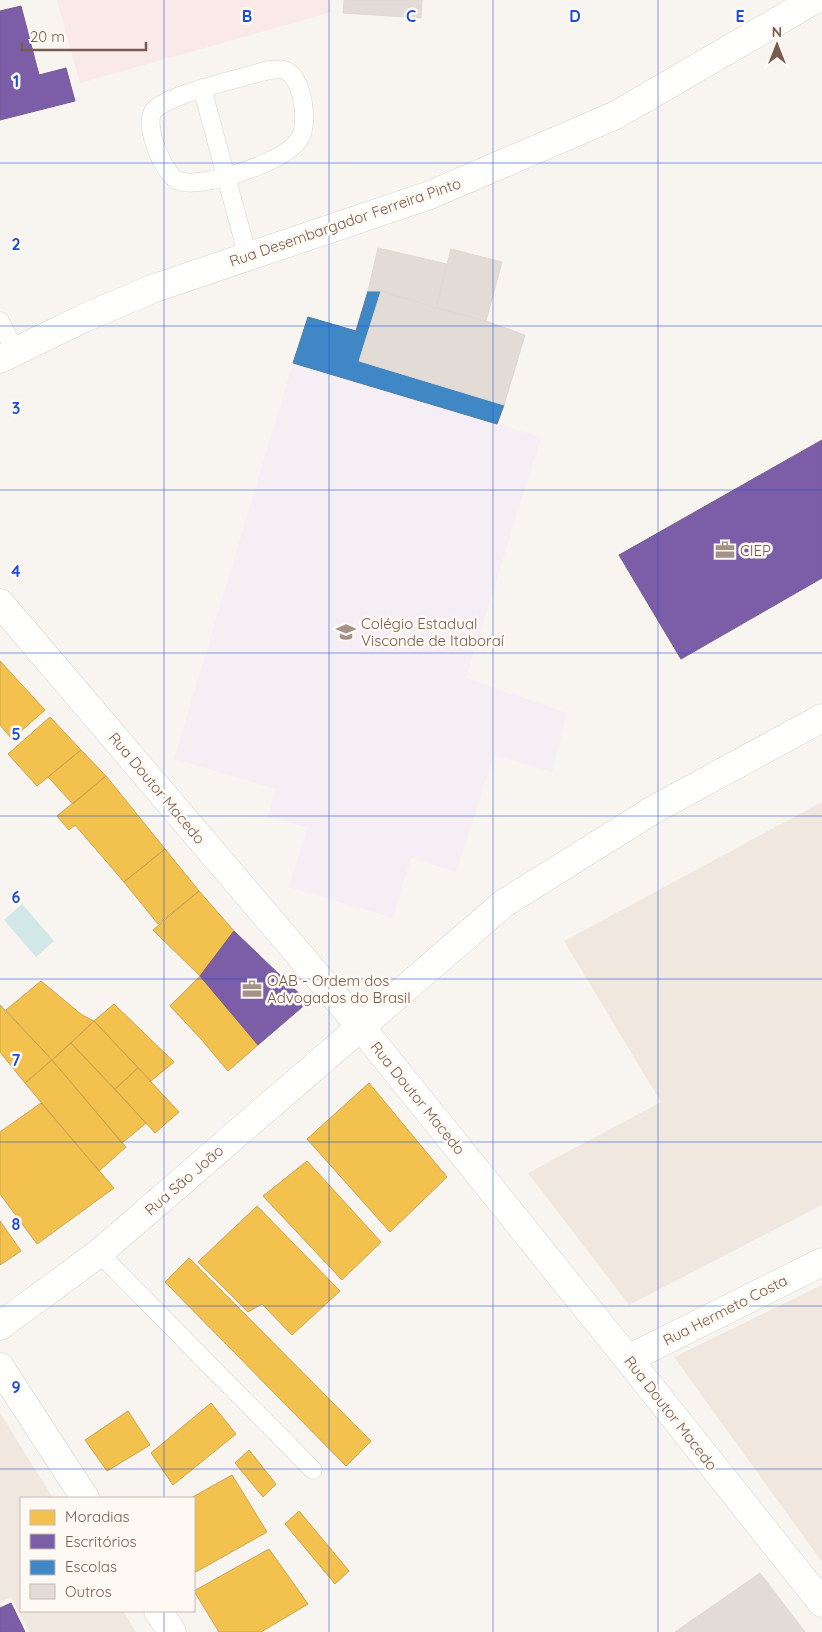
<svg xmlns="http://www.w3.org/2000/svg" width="822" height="1632" viewBox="0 0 822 1632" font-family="Quicksand,sans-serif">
	<rect width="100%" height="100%" fill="#f8f5f0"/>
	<path fill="#f0e7de" d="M822,802v403l-193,100 -101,-132 133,-71 -97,-161z
		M822,1285v277l-148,-205z
		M0,1413l53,85h-32v113h102l13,21h-107l-18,-35 -11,6z"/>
	<path fill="#f5eef5" d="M293,363l248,74 -75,241 101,35 -15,59 -58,-17 -38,117 -45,-14 -18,60 -104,-31 18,-59 -39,-12 8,-27 -102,-30z"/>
	<path fill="#f9e9e9" d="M57,0h272l3,12 -252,71z"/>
	<path fill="#d2e7e8" d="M22,904l32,37 -18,16 -32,-37z"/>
	<path fill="#f2c14e" stroke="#cda34f" d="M0,661l45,49 -33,29 -12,-14z
		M50,717l31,33 -44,36 -29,-32z
		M81,750l25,26 -33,28 -25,-27z
		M106,776l59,73 -41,33 -49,-57 -6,5 -12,-14z
		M165,849l34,42 -41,33 -34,-42z
		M199,891l35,40 -34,45 -47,-46z
		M200,976l58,69 -30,26 -27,-32 -31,-33z
		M41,981l41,34 12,6 -42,39 -46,-50z
		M114,1004l60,58 -23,19 -57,-60z
		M0,1005l52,55 -27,23 -25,-31z
		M94,1021l44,47 -23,21 -44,-46z
		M71,1043l75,80 -24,20 -70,-83z
		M52,1060l74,87 -27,24 -74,-88z
		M138,1068l41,44 -24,21 -40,-44z
		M369,1083l78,94 -57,55 -83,-93z
		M41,1103l73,85 -77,56 -37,-50v-62z
		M307,1161l74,81 -39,38 -79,-84z
		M257,1206l83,85 -48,44 -30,-31 -14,8 -50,-50z
		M0,1221l21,30 -21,14z
		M189,1258l182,183 -25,25 -181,-184z
		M211,1403l25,31 -63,51 -22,-32z
		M128,1411l22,34 -43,26 -22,-31z
		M249,1450l27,34 -13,13 -28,-34z
		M232,1475l35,57 -73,41v-75h-3z
		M299,1511l50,60 -14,13 -50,-60z
		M269,1549l39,55 -47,28h-42l-25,-41z"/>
	<path fill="#7b5ea7" stroke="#7a5d8d" d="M21,6l18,69 27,-7 9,33 -75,19v-109z
		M822,440v138l-141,81 -62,-104z
		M234,931l74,71 -50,43 -58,-69z
		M11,1603l14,29h-25v-24z"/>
	<path fill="#3f88c5" stroke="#507ba2" d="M368,291h13l-22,70 145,44 -7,19 -204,-61 15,-46 48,14z"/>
	<path fill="#e3dbd5" stroke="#e1d8d2" d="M344,0h78l-1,18 -78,-5z
		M378,248l69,16 -11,44 -55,-17h-13z
		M451,249l51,13 -16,59 -50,-13z
		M381,291l55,17 50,13 39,14 -21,70 -145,-44z
		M760,1573l45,59h-130z"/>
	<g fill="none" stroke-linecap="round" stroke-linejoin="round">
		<defs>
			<path id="service" d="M269,70c5,0 11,-2 15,0 19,5 25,53 16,68 -11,20 -61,36 -83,41 -12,2 -26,6 -38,2 -15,-5 -38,-59 -24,-72 8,-7 18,-10 27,-14 29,-10 58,-17 87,-25z
				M202,88l46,169
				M0,321l15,30
				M99,1253l214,217"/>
			<path id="minor" d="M0,359l84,-41 68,-29 278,-94 186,-80 198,-115
				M0,603l360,423 268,333 194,244
				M0,1326l99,-73 404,-349 150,-94 169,-92
				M628,1359l194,-97
				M0,1367l85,131
				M158,1611l14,21"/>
		</defs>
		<use href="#service" stroke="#d8d2ce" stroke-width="19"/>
		<use href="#minor" stroke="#d8d2ce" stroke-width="29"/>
		<use href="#service" stroke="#fefefd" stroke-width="18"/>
		<use href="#minor" stroke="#fefefd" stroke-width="28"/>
	</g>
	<path fill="none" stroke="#1d4ed8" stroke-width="1" stroke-opacity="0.55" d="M164,0v1498M329,0v1632M493,0v1632M658,0v1632M0,163h822M0,326h822M0,490h822M0,653h822M0,816h822M0,979h822M0,1142h822M0,1306h822M0,1469h822M164,1611v21"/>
	<defs>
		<symbol id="office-bare" viewBox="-9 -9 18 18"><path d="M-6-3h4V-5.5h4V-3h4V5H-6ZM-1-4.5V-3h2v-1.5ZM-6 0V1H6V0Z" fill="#a49288" stroke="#fef9f3" stroke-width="2.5" paint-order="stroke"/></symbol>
		<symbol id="school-bare" viewBox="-9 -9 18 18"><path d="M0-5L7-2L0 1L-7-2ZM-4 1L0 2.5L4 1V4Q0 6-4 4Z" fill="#a49288" stroke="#fef9f3" stroke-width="2.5" paint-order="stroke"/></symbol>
	</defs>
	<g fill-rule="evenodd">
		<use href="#office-bare" x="711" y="536" width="28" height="28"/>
		<use href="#school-bare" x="332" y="618" width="28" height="28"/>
		<use href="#office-bare" x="238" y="975" width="28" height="28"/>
	</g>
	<g text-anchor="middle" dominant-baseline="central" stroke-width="5" stroke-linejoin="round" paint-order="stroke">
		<g font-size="15" fill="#775c50" stroke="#fef9f3">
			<text transform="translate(345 222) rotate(-19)">Rua Desembargador Ferreira Pinto</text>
			<text transform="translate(157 788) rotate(50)">Rua Doutor Macedo</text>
			<text transform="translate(418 1098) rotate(51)">Rua Doutor Macedo</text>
			<text transform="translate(184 1180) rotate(-41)">Rua São João</text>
			<text transform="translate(725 1310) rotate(-27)">Rua Hermeto Costa</text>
			<text transform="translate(671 1413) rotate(52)">Rua Doutor Macedo</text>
		</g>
		<g font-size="15" fill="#775c50" stroke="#fef9f3" text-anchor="start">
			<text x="740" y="550">CIEP</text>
			<text x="361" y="623">Colégio Estadual<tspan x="361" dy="17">Visconde de Itaboraí</tspan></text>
			<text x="267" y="980">OAB - Ordem dos<tspan x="267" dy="17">Advogados do Brasil</tspan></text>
		</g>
	</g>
	<g font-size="16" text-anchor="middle" font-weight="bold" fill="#1d4ed8" stroke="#fef9f3" stroke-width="5" stroke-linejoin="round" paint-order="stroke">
		<text x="247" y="22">B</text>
		<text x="411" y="22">C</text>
		<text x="575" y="22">D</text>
		<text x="740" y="22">E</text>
		<text x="16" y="87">1</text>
		<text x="16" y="250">2</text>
		<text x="16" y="414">3</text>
		<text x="16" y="577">4</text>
		<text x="16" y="740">5</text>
		<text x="16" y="903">6</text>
		<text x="16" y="1066">7</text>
		<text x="16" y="1230">8</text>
		<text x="16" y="1393">9</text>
	</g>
	<rect x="20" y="1497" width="175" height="115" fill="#fef9f3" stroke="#c8bab2"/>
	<rect x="30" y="1510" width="25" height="15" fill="#f2c14e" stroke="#c8bab2"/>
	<text x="65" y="1522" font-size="15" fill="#775c50">Moradias</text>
	<rect x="30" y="1534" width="25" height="15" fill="#7b5ea7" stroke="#c8bab2"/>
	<text x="65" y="1547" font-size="15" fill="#775c50">Escritórios</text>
	<rect x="30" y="1560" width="25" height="15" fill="#3f88c5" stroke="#c8bab2"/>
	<text x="65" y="1572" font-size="15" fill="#775c50">Escolas</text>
	<rect x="30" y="1584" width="25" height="15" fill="#e3dbd5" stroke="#c8bab2"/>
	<text x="65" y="1597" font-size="15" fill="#775c50">Outros</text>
	<g transform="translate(777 45)" stroke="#fef9f3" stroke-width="4" paint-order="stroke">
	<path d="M0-4L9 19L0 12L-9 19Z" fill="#775c50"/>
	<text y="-8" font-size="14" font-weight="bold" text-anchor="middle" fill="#775c50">N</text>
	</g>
	<path d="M22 42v8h124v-8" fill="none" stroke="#775c50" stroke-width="2.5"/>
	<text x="30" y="42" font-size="15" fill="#775c50" stroke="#fef9f3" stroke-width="4" paint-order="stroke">20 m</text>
</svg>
